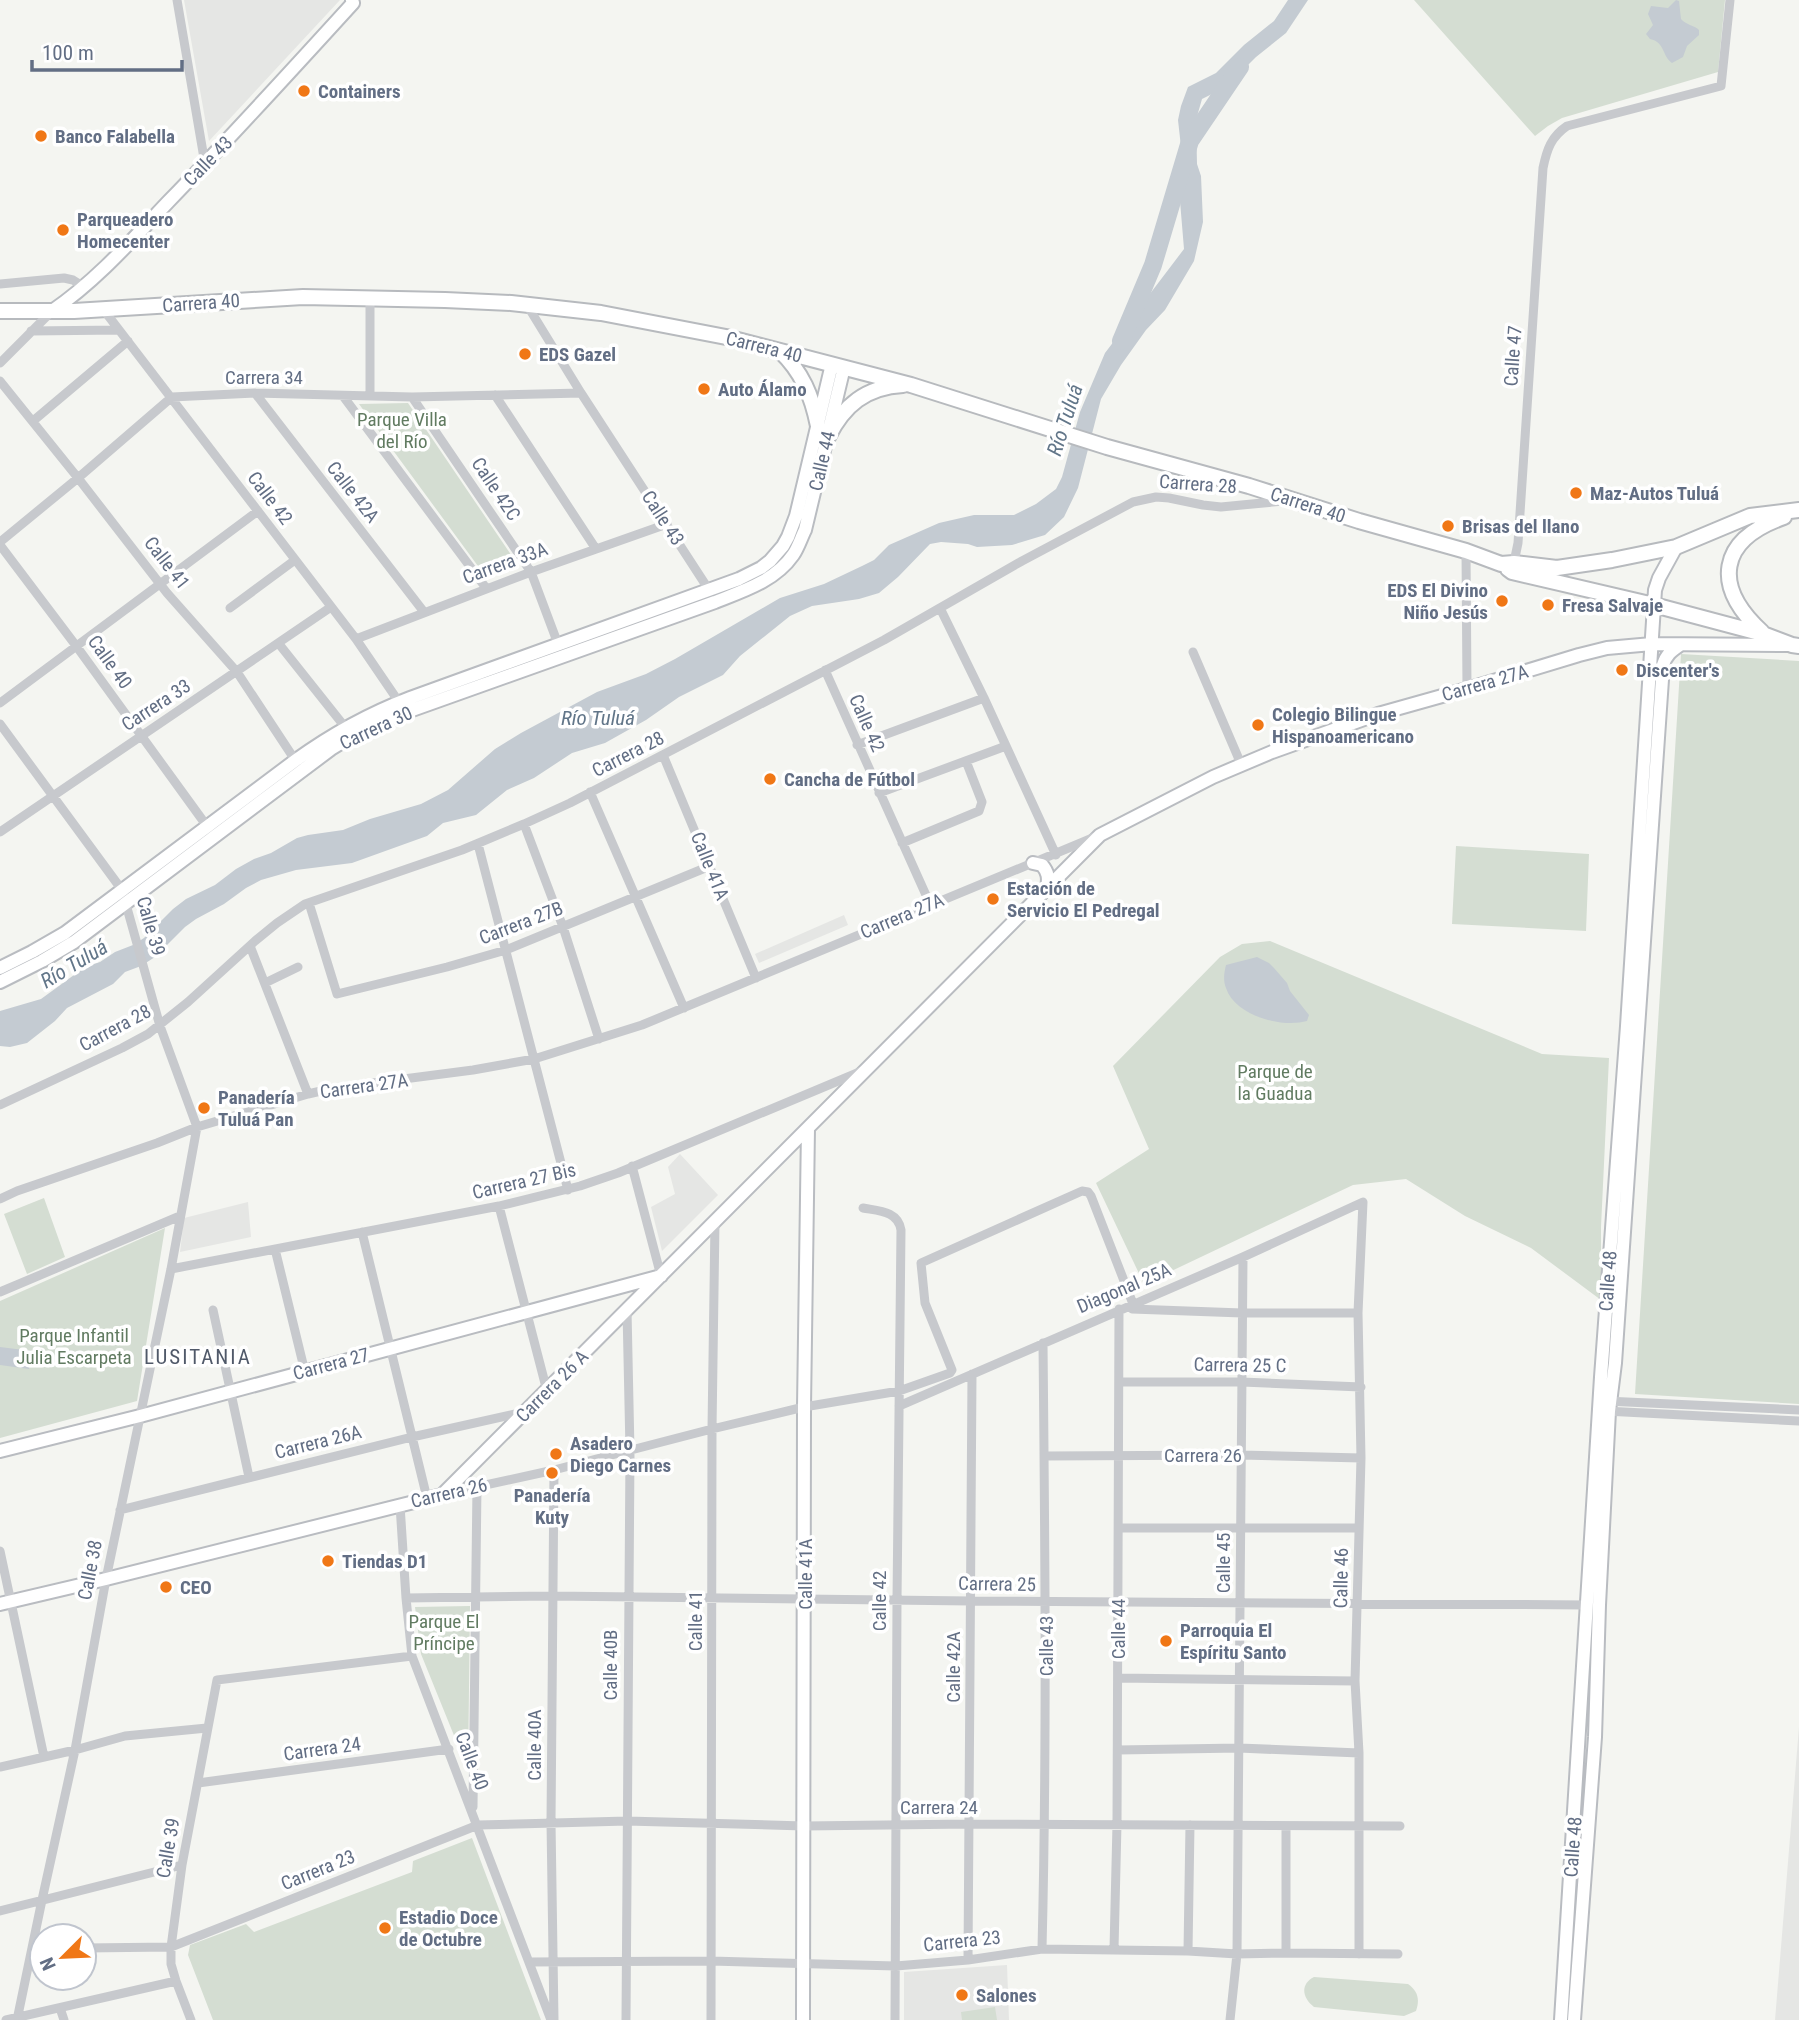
<svg xmlns="http://www.w3.org/2000/svg" width="1799" height="2020" viewBox="0 0 1799 2020" font-family="'Roboto Condensed',sans-serif">
	<rect width="100%" height="100%" fill="#f4f5f1"/>
	<path fill="#e5e6e4" d="M184,0h156l-131,141z
		M844,915l4,10 -89,38 -4,-9z
		M680,1154l38,41 -56,56 -11,-44 24,-13 -7,-27z
		M248,1202l3,35 -71,15 4,-34z
		M1799,1727v293h-24l13,-158z
		M1007,1965l2,55h-105v-48z"/>
	<path fill="#d4ddd2" d="M1414,0h311l-7,72 -156,46 -14,8 -13,10z
		M408,403l110,162 -32,12 -127,-173z
		M1681,654l118,7v743l-164,-10z
		M1456,846l133,8 -3,77 -134,-7z
		M1270,941l272,113 67,4 -8,169v73l-70,-52 -66,-32 -59,-37 -53,6 -209,99 -48,-101 53,-34 -36,-83 107,-109 22,-13z
		M44,1198l21,59 -38,17 -23,-60z
		M165,1228l-28,173 -137,37v-137z
		M470,1606l-2,164 -47,-116 -6,-47z
		M472,1838l69,182h-328l-25,-65 2,-10 56,-21 8,8 158,-60 1,-11z
		M1314,1977l94,7c10,7 12,15 8,27l-12,5 -90,-9c-12,-9 -14,-23 0,-30z
		M995,2007l2,13h-35l-1,-8z"/>
	<path fill="#c4cbd2" d="M1288,0h20l-22,33 -30,24 -30,30 -24,12 -6,21 1,44 4,12 2,46 -9,39 -29,49 -19,20 -25,35 -20,34 -23,89 -14,29 -19,18 -33,10 -35,2 -9,-3 -27,-2 -11,2 -32,33 -19,16 -20,6 -47,7 -22,10 -50,40 -17,19 -44,22 -33,23 -41,23 -33,10 -38,25 -27,12 -31,25 -33,8 -16,13 -75,27 -56,7 -35,10 -15,8 -22,16 -28,15 -11,8 -30,30 -14,9 -16,6 -12,12 -46,24 -12,13 -28,22 -17,4 -10,-1v-35l41,-12 44,-32 15,-5 15,-10 18,-7 11,-7 29,-29 13,-10 29,-14 21,-16 18,-10 17,-6 26,-15 11,-3 35,-5 27,-11 51,-15 27,-14 47,-41 26,-16 76,-41 49,-18 29,-15 105,-61 44,-14 38,-18 12,-6 15,-15 50,-22 35,-8h40l22,-11 20,-15 6,-12 18,-65 25,-59 79,-104 -6,-72 -1,-15 4,-15 -3,-27 3,-14 7,-19 28,-14 28,-28 30,-24z
		M1676,0l3,1 2,18c5,6 13,6 18,11v5l-12,11 -4,11 -11,6c-10,-7 -7,-21 -22,-24l-4,-5 7,-9 -5,-11 3,-8 17,2z
		M1257,957l12,6 5,5 13,15 3,8 19,24 -2,6c-25,7 -72,-5 -81,-33 -3,-7 -2,-15 0,-23z
		M0,1347l32,4 -3,18 -29,-4z"/>
	<g fill="none" stroke-linecap="round" stroke-linejoin="round">
		<path stroke="#c4cbd2" stroke-width="18" d="M1121,341l32,-76 37,-124 50,-74"/>
		<defs>
			<path id="secondary" d="M52,311c44,-30 80,-71 116,-109 63,-65 124,-132 185,-199l-1,-3
				M1033,863l9,2c6,7 7,13 5,23
				M0,968l32,-16 33,-19 231,-173c36,-26 72,-46 114,-62l329,-119 22,-11 9,-7 13,-15 5,-9 8,-21 36,-152
				M0,982l42,-21 32,-19 257,-193 31,-19 36,-15 317,-113c28,-11 60,-21 78,-47 5,-7 8,-17 12,-25l39,-163
				M0,1451l140,-35 521,-140
				M0,1604l106,-25 336,-84 658,-660 113,-58 59,-25 106,-38 89,-25 112,-34 28,-7 45,-4 136,1
				M803,2020l1,-613 4,-279
				M1561,2020l40,-643 26,-351 28,-436 4,-12 17,-31
				M1574,2020l21,-283 4,-132 10,-194 6,-48 48,-698c3,-10 8,-14 17,-20"/>
			<path id="primary" d="M0,311h74l229,-14 142,3 66,3 90,10 125,24 185,48 196,62 142,39 110,35 107,30 35,13 13,-1 43,5 55,-8 64,-13 74,-31 49,-6
				M780,351c22,21 32,45 38,75
				M828,437c16,-32 38,-50 75,-52
				M1508,569l4,3 142,33 109,29 29,11 7,1
				M1762,632c-50,-46 -44,-92 22,-115"/>
		</defs>
		<use href="#secondary" stroke="#b9bcc1" stroke-width="16"/>
		<use href="#primary" stroke="#b7babe" stroke-width="18"/>
		<path stroke="#c7c9cd" stroke-width="9" d="M177,0l28,164
			M0,284l64,-6 9,2 11,7
			M370,298v98
			M527,305l54,88 128,197
			M103,309l253,330 45,66
			M31,331l88,-1
			M0,363l52,-52
			M0,381l78,97 89,115 70,79 60,91
			M255,393l169,219
			M495,395l101,154
			M343,396l143,192
			M412,397l119,175 27,72
			M33,421l95,-80
			M0,542l78,-64 94,-81 83,-4 157,4 169,-4
			M0,545l77,102 132,182
			M1466,551l1,138
			M1513,567l5,-24 25,-375c4,-19 8,-31 24,-42l154,-40 9,-86
			M230,608l65,-48
			M940,608l44,90 72,157
			M356,639l175,-67 136,-48
			M279,644l66,83
			M1193,652l48,112
			M825,670l105,234
			M0,703l258,-192
			M0,724l122,166 38,136 37,101 -26,142 -65,310 -31,171 -33,150 -25,120
			M857,745l127,-47
			M663,755l93,223
			M590,792l94,216
			M879,793l127,-47
			M524,824l39,103 36,112
			M0,832l331,-225
			M902,843l77,-32 3,-9 -16,-41
			M478,844l90,346
			M309,903l28,91 110,-27 59,-17 204,-84
			M250,946l58,148
			M265,983l33,-16
			M0,1105l122,-57 26,-14 40,-32 67,-61 22,-18 28,-19 157,-54 62,-26 46,-21 314,-163 138,-79 111,-59 23,-5 13,1 34,7 18,2 63,-6
			M632,1166l29,110
			M0,1199l17,-8 140,-48 40,-16 111,-33 26,-6 139,-18 61,-11 108,-34 453,-188
			M499,1206l48,185
			M863,1208c16,3 35,3 38,22l-4,370 -2,420
			M362,1232l65,266
			M275,1249l30,123
			M171,1269l328,-63 81,-20 38,-13 244,-102
			M0,1292l180,-76
			M1132,1309l110,4h116
			M213,1310l36,167
			M1119,1382h123l119,5
			M1605,1401l194,9
			M899,1406l344,-149 120,-55 -5,111 3,145 -6,223 4,72v201
			M1605,1411l194,10
			M1045,1456l196,-1 120,3
			M554,1470l-3,352 3,198
			M444,1494l110,-24 158,-41 92,-22 95,-16 51,-18 2,-3 -27,-67 -4,-40 161,-72 6,1 3,4 44,113
			M400,1505l6,93 6,58 139,364
			M120,1510l292,-73 112,-25
			M1119,1528h240
			M0,1551l44,206
			M406,1598l146,-2 419,5 617,4
			M1118,1678l237,3
			M1118,1750l121,-2 120,5
			M0,1767l75,-17 50,-14 82,-8
			M198,1783l251,-34
			M473,1807l4,-321
			M0,1911l182,-46
			M84,1948l87,-1 307,-122 149,-4 177,5 165,-2 431,2
			M1042,1949c5,-202 3,-404 1,-606
			M1114,1949l3,-125 2,-515
			M1188,1951l2,-126
			M1286,1953v-127
			M968,1960l4,-586
			M530,1962l181,-1 185,5 72,-6 74,-11 146,2 49,3 49,-1 112,1
			M60,2008l4,12
			M6,2020l170,-39
			M191,2020l-15,-39 -5,-17v-17l11,-82 35,-185 195,-24
			M626,2020l4,-569 -3,-141
			M711,2020l1,-591 3,-208
			M1230,2020l7,-66 6,-697"/>
		<use href="#secondary" stroke="#fff" stroke-width="12"/>
		<use href="#primary" stroke="#fff" stroke-width="14"/>
	</g>
	<g fill="#f07716" stroke="#fff" stroke-width="2.5">
		<circle cx="304" cy="91" r="7"/>
		<circle cx="41" cy="136" r="7"/>
		<circle cx="63" cy="230" r="7"/>
		<circle cx="525" cy="354" r="7"/>
		<circle cx="704" cy="389" r="7"/>
		<circle cx="1576" cy="493" r="7"/>
		<circle cx="1448" cy="526" r="7"/>
		<circle cx="1502" cy="601" r="7"/>
		<circle cx="1548" cy="605" r="7"/>
		<circle cx="1622" cy="670" r="7"/>
		<circle cx="1258" cy="725" r="7"/>
		<circle cx="770" cy="779" r="7"/>
		<circle cx="993" cy="899" r="7"/>
		<circle cx="204" cy="1108" r="7"/>
		<circle cx="556" cy="1454" r="7"/>
		<circle cx="552" cy="1473" r="7"/>
		<circle cx="328" cy="1561" r="7"/>
		<circle cx="166" cy="1587" r="7"/>
		<circle cx="1166" cy="1641" r="7"/>
		<circle cx="385" cy="1928" r="7"/>
		<circle cx="962" cy="1995" r="7"/>
	</g>
	<g text-anchor="middle" dominant-baseline="central" stroke-width="7" stroke-linejoin="round" paint-order="stroke">
		<g font-size="19" font-weight="bold" fill="#626e84" stroke="#fff" text-anchor="start">
			<text x="318" y="91">Containers</text>
			<text x="55" y="136">Banco Falabella</text>
			<text x="77" y="219">Parqueadero<tspan x="77" dy="22">Homecenter</tspan></text>
			<text x="539" y="354">EDS Gazel</text>
			<text x="718" y="389">Auto Álamo</text>
			<text x="1590" y="493">Maz-Autos Tuluá</text>
			<text x="1462" y="526">Brisas del llano</text>
			<text x="1488" y="590" text-anchor="end">EDS El Divino<tspan x="1488" dy="22">Niño Jesús</tspan></text>
			<text x="1562" y="605">Fresa Salvaje</text>
			<text x="1636" y="670">Discenter's</text>
			<text x="1272" y="714">Colegio Bilingue<tspan x="1272" dy="22">Hispanoamericano</tspan></text>
			<text x="784" y="779">Cancha de Fútbol</text>
			<text x="1007" y="888">Estación de<tspan x="1007" dy="22">Servicio El Pedregal</tspan></text>
			<text x="218" y="1097">Panadería<tspan x="218" dy="22">Tuluá Pan</tspan></text>
			<text x="570" y="1443">Asadero<tspan x="570" dy="22">Diego Carnes</tspan></text>
			<text x="552" y="1495" text-anchor="middle">Panadería<tspan x="552" dy="22">Kuty</tspan></text>
			<text x="342" y="1561">Tiendas D1</text>
			<text x="180" y="1587">CEO</text>
			<text x="1180" y="1630">Parroquia El<tspan x="1180" dy="22">Espíritu Santo</tspan></text>
			<text x="399" y="1917">Estadio Doce<tspan x="399" dy="22">de Octubre</tspan></text>
			<text x="976" y="1995">Salones</text>
		</g>
		<g font-size="19" fill="#626e84" stroke="#fff">
			<text transform="translate(208 161) rotate(-46)">Calle 43</text>
			<text transform="translate(201 303) rotate(-4)">Carrera 40</text>
			<text transform="translate(764 347) rotate(14)">Carrera 40</text>
			<text transform="translate(1513 356) rotate(-86)">Calle 47</text>
			<text x="264" y="377">Carrera 34</text>
			<text transform="translate(822 461) rotate(-77)">Calle 44</text>
			<text transform="translate(1198 484) rotate(4)">Carrera 28</text>
			<text transform="translate(496 489) rotate(56)">Calle 42C</text>
			<text transform="translate(353 492) rotate(52)">Calle 42A</text>
			<text transform="translate(270 498) rotate(53)">Calle 42</text>
			<text transform="translate(1308 505) rotate(18)">Carrera 40</text>
			<text transform="translate(663 518) rotate(57)">Calle 43</text>
			<text transform="translate(167 563) rotate(52)">Calle 41</text>
			<text transform="translate(505 563) rotate(-20)">Carrera 33A</text>
			<text transform="translate(110 662) rotate(54)">Calle 40</text>
			<text transform="translate(1485 683) rotate(-16)">Carrera 27A</text>
			<text transform="translate(156 705) rotate(-33)">Carrera 33</text>
			<text transform="translate(867 723) rotate(66)">Calle 42</text>
			<text transform="translate(376 728) rotate(-25)">Carrera 30</text>
			<text transform="translate(628 754) rotate(-27)">Carrera 28</text>
			<text transform="translate(710 866) rotate(68)">Calle 41A</text>
			<text transform="translate(902 916) rotate(-23)">Carrera 27A</text>
			<text transform="translate(521 923) rotate(-21)">Carrera 27B</text>
			<text transform="translate(151 926) rotate(74)">Calle 39</text>
			<text transform="translate(115 1028) rotate(-28)">Carrera 28</text>
			<text transform="translate(364 1086) rotate(-8)">Carrera 27A</text>
			<text transform="translate(524 1181) rotate(-13)">Carrera 27 Bis</text>
			<text transform="translate(1608 1281) rotate(-86)">Calle 48</text>
			<text transform="translate(1124 1288) rotate(-23)">Diagonal 25A</text>
			<text transform="translate(331 1364) rotate(-15)">Carrera 27</text>
			<text transform="translate(1240 1365) rotate(1)">Carrera 25 C</text>
			<text transform="translate(552 1386) rotate(-45)">Carrera 26 A</text>
			<text transform="translate(318 1442) rotate(-14)">Carrera 26A</text>
			<text x="1203" y="1455">Carrera 26</text>
			<text transform="translate(449 1493) rotate(-13)">Carrera 26</text>
			<text transform="translate(1223 1563) rotate(-90)">Calle 45</text>
			<text transform="translate(90 1570) rotate(-79)">Calle 38</text>
			<text transform="translate(805 1574) rotate(-90)">Calle 41A</text>
			<text transform="translate(1341 1578) rotate(-89)">Calle 46</text>
			<text transform="translate(997 1584) rotate(1)">Carrera 25</text>
			<text transform="translate(879 1601) rotate(-90)">Calle 42</text>
			<text transform="translate(695 1621) rotate(-90)">Calle 41</text>
			<text transform="translate(1118 1629) rotate(-90)">Calle 44</text>
			<text transform="translate(1046 1646) rotate(-90)">Calle 43</text>
			<text transform="translate(610 1665) rotate(-90)">Calle 40B</text>
			<text transform="translate(953 1667) rotate(-90)">Calle 42A</text>
			<text transform="translate(534 1745) rotate(-90)">Calle 40A</text>
			<text transform="translate(322 1749) rotate(-8)">Carrera 24</text>
			<text transform="translate(472 1761) rotate(69)">Calle 40</text>
			<text x="939" y="1807">Carrera 24</text>
			<text transform="translate(1573 1847) rotate(-86)">Calle 48</text>
			<text transform="translate(168 1848) rotate(-80)">Calle 39</text>
			<text transform="translate(318 1870) rotate(-22)">Carrera 23</text>
			<text transform="translate(962 1941) rotate(-6)">Carrera 23</text>
		</g>
		<g font-size="19" fill="#617b61" stroke="#fff">
			<text x="402" y="419">Parque Villa<tspan x="402" dy="22">del Río</tspan></text>
			<text x="1275" y="1071">Parque de<tspan x="1275" dy="22">la Guadua</tspan></text>
			<text x="74" y="1335">Parque Infantil<tspan x="74" dy="22">Julia Escarpeta</tspan></text>
			<text x="444" y="1621">Parque El<tspan x="444" dy="22">Príncipe</tspan></text>
		</g>
		<g font-size="21" font-style="italic" fill="#627689" stroke="#fff">
			<text transform="translate(1065 420) rotate(-72)">Río Tuluá</text>
			<text x="598" y="718">Río Tuluá</text>
			<text transform="translate(74 964) rotate(-31)">Río Tuluá</text>
		</g>
		<g font-size="21" letter-spacing="2" fill="#505969" stroke="#fff">
			<text x="198" y="1357">LUSITANIA</text>
		</g>
	</g>
	<g transform="translate(63 1957) rotate(246)"><circle r="33" fill="#ffffff" stroke="#c0c5ce" stroke-width="2"/>
	<path d="M0-5L12 26L0 18L-12 26Z" fill="#f07716"/>
	<text y="-10" font-size="19" font-weight="bold" text-anchor="middle" fill="#626e84">N</text>
	</g>
	<path d="M32 60v10h150v-10" fill="none" stroke="#626e84" stroke-width="3.5"/>
	<text x="42" y="60" font-size="21" fill="#626e84" stroke="#ffffff" stroke-width="5" paint-order="stroke">100 m</text>
</svg>
